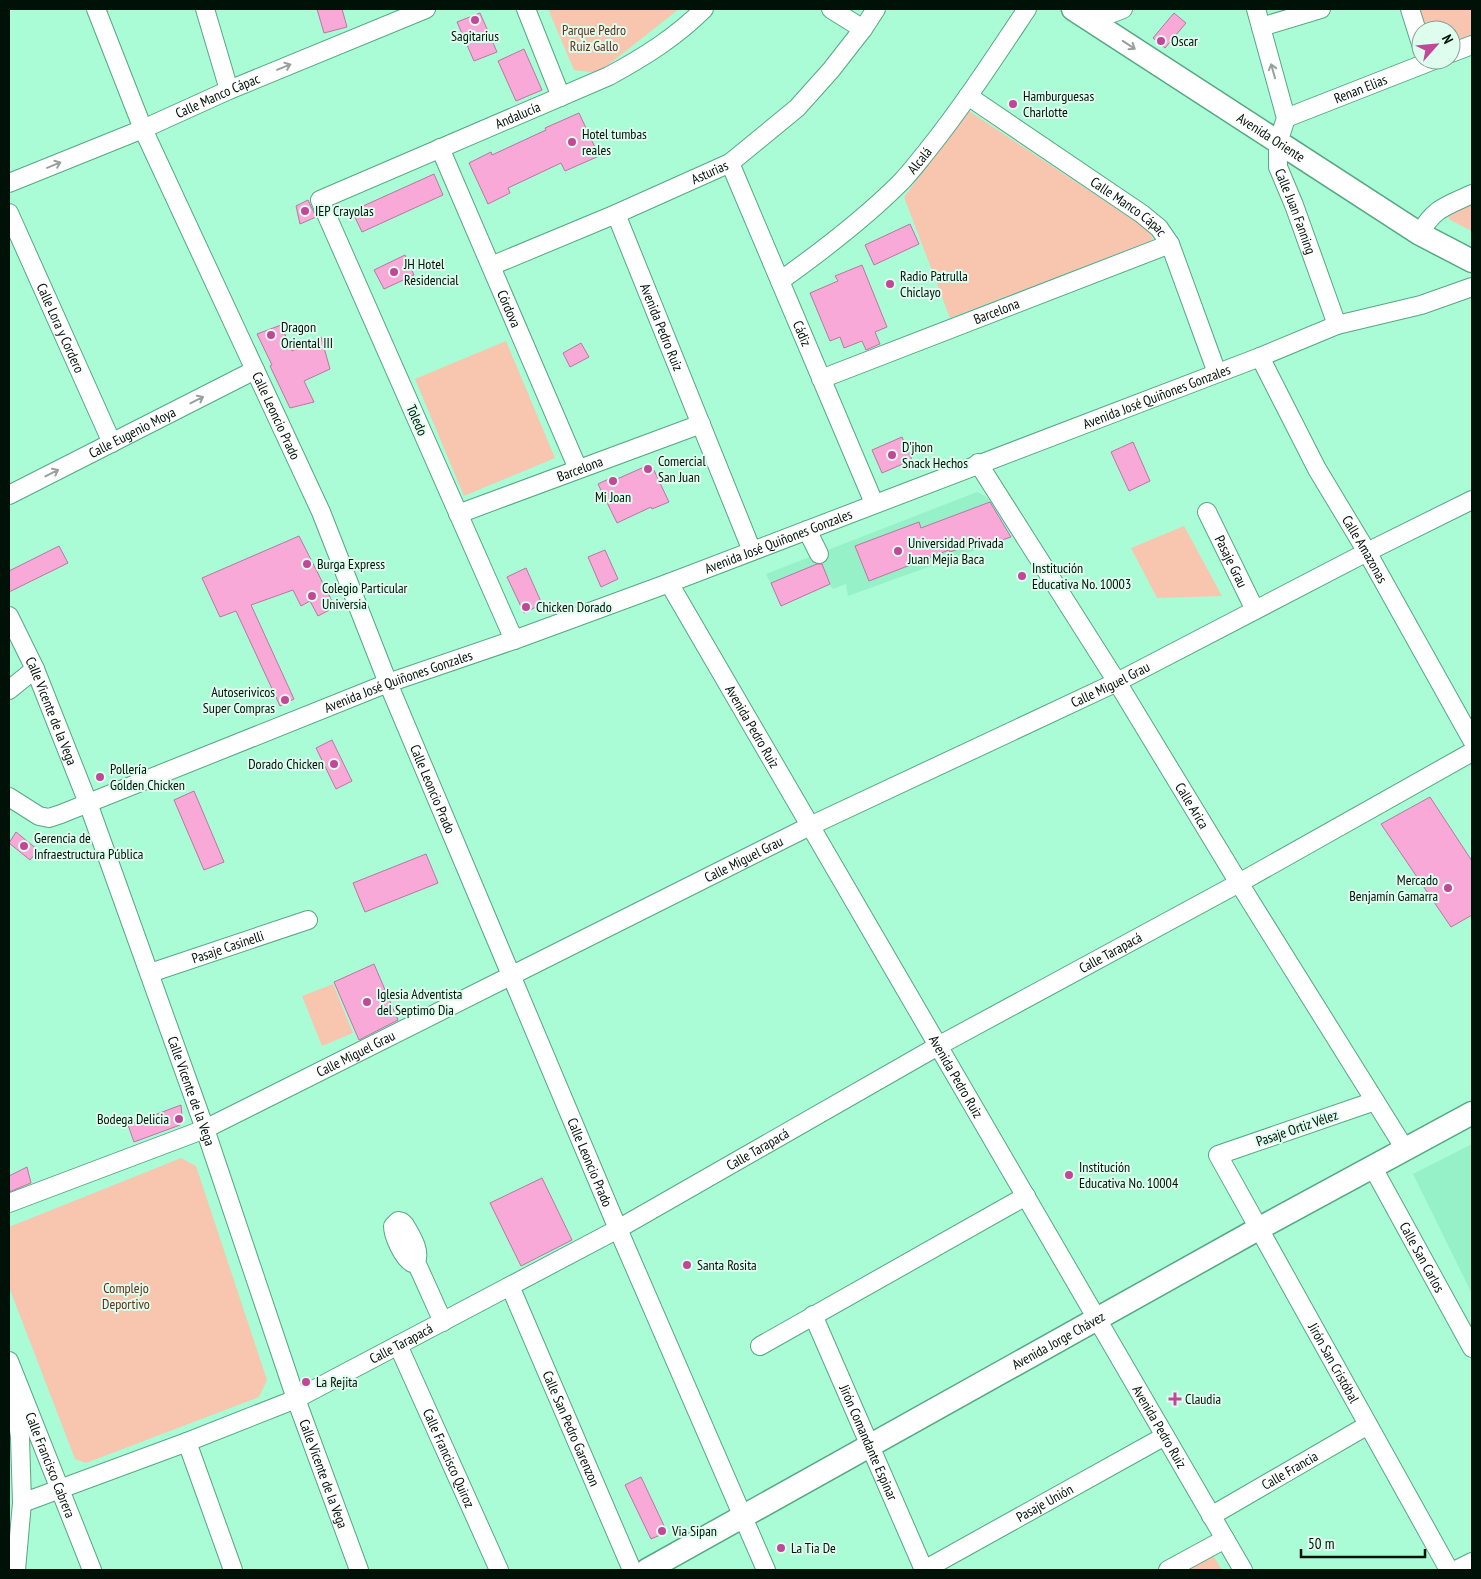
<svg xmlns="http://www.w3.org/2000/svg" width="1481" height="1579" viewBox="0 0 1481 1579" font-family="'PT Sans Narrow',sans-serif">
	<rect width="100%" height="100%" fill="#aafcd6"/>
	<path fill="#96f1c8" d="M977,492l10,5 24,40 -163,59 -2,-12 -13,5 -3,-4 -49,21 -15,-32z
		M1472,1144v150l-59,-120z"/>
	<path fill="#f8c5af" d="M548,9h131l-81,64 -24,-3z
		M1419,9h53v26l-21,8v-13h-25z
		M969,111l181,120 3,9 -203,78 -46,-121z
		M1472,198v33l-22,-11 -3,-7z
		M506,341l49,117 -91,38 -49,-117z
		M1184,526l38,70 -65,2 -26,-50z
		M333,984l20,49 -31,13 -20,-50z
		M181,1158l15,8 71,214 -8,17 -173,66 -11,-4 -66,-172v-60z
		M1213,1555l9,15h-37z"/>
	<path fill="#f9a9d8" stroke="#b9779e" d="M317,9h25l5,18 -23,6z
		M480,13l17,39 -23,9 -17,-39z
		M1174,13l12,10 -21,25 -12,-10z
		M524,49l18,41 -26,11 -18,-40z
		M579,113l20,43 -34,15 -4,-8 -53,25 2,5 -22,11 -19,-41 22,-11 1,3 54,-25 -1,-2z
		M434,174l9,21 -81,37 -10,-21z
		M308,200l8,17 -16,7 -4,-18z
		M910,224l9,20 -45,21 -9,-20z
		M405,255l9,20 -30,14 -10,-19z
		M862,265l25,62 -12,5 5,12 -14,6 -4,-9 -18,7 -4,-11 -10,4 -20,-48 28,-12 -3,-5z
		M281,325l11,26 29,-14 9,32 -26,12 10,21 -24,6 -20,-42 2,-1 -15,-31z
		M581,343l8,14 -19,10 -7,-14z
		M902,437l10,23 -30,13 -10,-23z
		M1133,442l17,39 -21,10 -18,-39z
		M651,464l18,38 -17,7 -1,-2 -34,16 -19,-39 17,-8 2,3z
		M990,502l21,35 -24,8 -3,-5 -34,12 -1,-2 -80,31 -14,-35 64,-24 2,6z
		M299,536l36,71 -17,9 -8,-15 -9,5 -8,-16 -42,15 43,94 -14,7 -44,-95 -16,6 -18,-39z
		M59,546l9,17 -59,29v-21z
		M605,550l13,29 -17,8 -13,-30z
		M817,564h5l8,20 -49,22 -10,-23z
		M526,568l16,36 -18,9 -17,-36z
		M332,740l20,41 -16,8 -20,-41z
		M194,791l30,71 -20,8 -30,-70z
		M1430,797l42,64v54l-21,12 -70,-103z
		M16,832l22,18 -8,10 -21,-17z
		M426,854l12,29 -73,29 -12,-29z
		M374,964l24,56 -39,20 -25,-58z
		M181,1105l1,11 -2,9 -46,17 -6,-17z
		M27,1167l4,16 -22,9v-16z
		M542,1178l30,62 -51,26 -31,-63z
		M641,1477l26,55 -16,7 -26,-54z"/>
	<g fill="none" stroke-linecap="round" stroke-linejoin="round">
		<defs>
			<g id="minor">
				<path id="s1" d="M96,9l47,120 178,383 67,171 230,546 148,341"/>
				<path d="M205,9l24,81"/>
				<path d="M526,9l35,88"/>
				<path d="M831,9l32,20"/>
				<path id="s2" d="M1256,9l30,109 -8,25v24l16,38 43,120"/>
				<path d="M1410,9l11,35"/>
				<path d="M1092,21l31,-12"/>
				<path d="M1261,27l60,-18"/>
				<path d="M1451,53l21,-8"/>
				<path id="s3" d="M968,96l174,118 17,14 11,16 47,129"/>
				<path id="s4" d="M1286,118l148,-58"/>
				<path id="s5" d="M440,148l138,321"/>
				<path id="s6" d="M730,163l144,340"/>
				<path id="s7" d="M9,183l134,-54 86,-39 197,-81"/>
				<path id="s8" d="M9,213l103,230"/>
				<path id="s9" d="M616,214l136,337"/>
				<path d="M1420,234c13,-26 27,-28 52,-40"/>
				<path id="s10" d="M491,266l125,-52 114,-51 67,-55 34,-38 32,-41 13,-20"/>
				<path id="s11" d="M780,281c42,-30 83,-61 120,-98 10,-10 18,-21 27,-32 36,-45 68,-94 100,-142"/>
				<path id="s12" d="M1260,357l57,112 50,83 105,188"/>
				<path id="s13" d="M821,379l349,-135"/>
				<path id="s14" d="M978,463l139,219 122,201 166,266"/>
				<path id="s15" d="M9,495l246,-125"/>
				<path id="s16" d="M1207,512l48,98"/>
				<path id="s17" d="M458,514l243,-90"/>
				<path d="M807,530l12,24"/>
				<path id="s18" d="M669,583l574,987"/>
				<path id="s19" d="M9,616l26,53 53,134 117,326 91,270 63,171"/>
				<path id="s20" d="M514,640l-194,-440 289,-124c35,-19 67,-39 95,-67"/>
				<path d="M9,690l26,-21"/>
				<path id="s21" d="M9,797l30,19 10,2 12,-4 327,-131 126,-43 155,-57 591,-226 77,-32 84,-20 51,-18"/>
				<path id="s22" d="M150,973l158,-53"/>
				<path id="s23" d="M1375,1101l-157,54 231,415"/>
				<path id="s24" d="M1372,1166l100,182"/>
				<path id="s25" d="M9,1203l196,-74 605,-303 307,-144 250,-130 105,-52"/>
				<path d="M416,1262l-4,1c-9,-5 -19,-27 -19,-37l5,-5 4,1 3,3c6,11 16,25 11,37l27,60"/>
				<path id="s26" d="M510,1286l122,284"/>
				<path id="s27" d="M813,1315l111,255"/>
				<path id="s28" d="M398,1345l101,225"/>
				<path d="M760,1346l266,-150"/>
				<path id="s29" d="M9,1361l83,209"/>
				<path d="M14,1394l6,43 2,66 -6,67"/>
				<path d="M187,1442l46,128"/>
				<path id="s30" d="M22,1503l165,-61 109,-43 322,-170 320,-183 301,-163 233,-131"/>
				<path id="s31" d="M1211,1516l157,-91"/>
				<path id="s32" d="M924,1570l241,-134"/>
				<path d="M1168,1570l57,-31"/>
				<path d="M1456,1570l16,-8"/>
			</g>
			<g id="major">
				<path id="s33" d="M1073,9l347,225 52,27"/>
				<path id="s34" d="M647,1570l611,-341 214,-116"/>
			</g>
		</defs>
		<use href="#minor" stroke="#56a784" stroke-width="20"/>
		<use href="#major" stroke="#56a784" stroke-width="25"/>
		<use href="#minor" stroke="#fff" stroke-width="18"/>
		<use href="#major" stroke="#fff" stroke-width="22"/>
	</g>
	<defs><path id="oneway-shaft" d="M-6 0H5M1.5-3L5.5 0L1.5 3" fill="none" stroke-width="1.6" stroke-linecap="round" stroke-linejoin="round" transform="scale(1.25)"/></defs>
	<g stroke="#99a09c">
		<use href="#oneway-shaft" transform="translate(1129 45) rotate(33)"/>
		<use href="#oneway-shaft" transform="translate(284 67) rotate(-22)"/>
		<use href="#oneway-shaft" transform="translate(1273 71) rotate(-106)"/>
		<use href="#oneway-shaft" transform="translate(54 165) rotate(-22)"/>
		<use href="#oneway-shaft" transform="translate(197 400) rotate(-27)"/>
		<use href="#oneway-shaft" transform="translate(52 473) rotate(-27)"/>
	</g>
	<g fill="#c34798" stroke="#defdee" stroke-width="2">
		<circle cx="475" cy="20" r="5"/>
		<circle cx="1161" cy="41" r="5"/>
		<circle cx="1013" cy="104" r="5"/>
		<circle cx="572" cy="142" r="5"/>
		<circle cx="305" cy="211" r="5"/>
		<circle cx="394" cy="272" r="5"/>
		<circle cx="890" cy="284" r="5"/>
		<circle cx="271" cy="335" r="5"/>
		<circle cx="892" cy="455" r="5"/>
		<circle cx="648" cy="469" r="5"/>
		<circle cx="613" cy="481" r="5"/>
		<circle cx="898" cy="551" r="5"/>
		<circle cx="307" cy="564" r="5"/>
		<circle cx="1022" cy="576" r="5"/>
		<circle cx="312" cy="596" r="5"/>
		<circle cx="526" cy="607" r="5"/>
		<circle cx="285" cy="700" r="5"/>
		<circle cx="334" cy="764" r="5"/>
		<circle cx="100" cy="777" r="5"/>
		<circle cx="24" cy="846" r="5"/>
		<circle cx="1448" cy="888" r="5"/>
		<circle cx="367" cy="1002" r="5"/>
		<circle cx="179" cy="1119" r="5"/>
		<circle cx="1069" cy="1175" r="5"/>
		<circle cx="687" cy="1265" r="5"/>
		<circle cx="306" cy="1382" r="5"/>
		<path d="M1172.5 1391.5h5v5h5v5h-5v5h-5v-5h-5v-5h5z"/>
		<circle cx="662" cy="1531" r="5"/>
		<circle cx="781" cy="1548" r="5"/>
	</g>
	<g text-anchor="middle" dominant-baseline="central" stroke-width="4" stroke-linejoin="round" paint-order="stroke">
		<g font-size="14" fill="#642f17" stroke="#defdee">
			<text x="594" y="30">Parque Pedro<tspan x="594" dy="16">Ruiz Gallo</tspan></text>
			<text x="126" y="1288">Complejo<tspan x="126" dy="16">Deportivo</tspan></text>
		</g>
		<g font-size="14" fill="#001108" stroke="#defdee" text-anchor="start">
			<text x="475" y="36" text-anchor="middle">Sagitarius</text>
			<text x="1171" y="41">Oscar</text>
			<text x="1023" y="96">Hamburguesas<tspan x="1023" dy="16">Charlotte</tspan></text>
			<text x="582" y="134">Hotel tumbas<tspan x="582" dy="16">reales</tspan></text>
			<text x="315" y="211">IEP Crayolas</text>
			<text x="404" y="264">JH Hotel<tspan x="404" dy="16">Residencial</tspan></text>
			<text x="900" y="276">Radio Patrulla<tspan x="900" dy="16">Chiclayo</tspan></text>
			<text x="281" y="327">Dragon<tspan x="281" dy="16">Oriental III</tspan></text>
			<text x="902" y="447">D'jhon<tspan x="902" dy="16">Snack Hechos</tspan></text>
			<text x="658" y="461">Comercial<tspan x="658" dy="16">San Juan</tspan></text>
			<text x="613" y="497" text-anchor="middle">Mi Joan</text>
			<text x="908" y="543">Universidad Privada<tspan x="908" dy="16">Juan Mejia Baca</tspan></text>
			<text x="317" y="564">Burga Express</text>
			<text x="1032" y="568">Institución<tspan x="1032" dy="16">Educativa No. 10003</tspan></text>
			<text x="322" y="588">Colegio Particular<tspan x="322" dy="16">Universia</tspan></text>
			<text x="536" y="607">Chicken Dorado</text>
			<text x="275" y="692" text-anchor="end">Autoserivicos<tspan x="275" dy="16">Super Compras</tspan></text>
			<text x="324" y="764" text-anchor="end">Dorado Chicken</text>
			<text x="110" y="769">Pollería<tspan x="110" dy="16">Golden Chicken</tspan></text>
			<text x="34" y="838">Gerencia de<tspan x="34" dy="16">Infraestructura Pública</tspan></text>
			<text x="1438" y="880" text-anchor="end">Mercado<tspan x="1438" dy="16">Benjamín Gamarra</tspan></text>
			<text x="377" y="994">Iglesia Adventista<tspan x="377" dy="16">del Septimo Dia</tspan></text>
			<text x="169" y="1119" text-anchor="end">Bodega Delicia</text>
			<text x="1079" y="1167">Institución<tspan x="1079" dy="16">Educativa No. 10004</tspan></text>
			<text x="697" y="1265">Santa Rosita</text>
			<text x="316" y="1382">La Rejita</text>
			<text x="1185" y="1399">Claudia</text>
			<text x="672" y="1531">Via Sipan</text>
			<text x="791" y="1548">La Tia De</text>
		</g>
		<g font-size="14" fill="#001108" stroke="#defdee">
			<text stroke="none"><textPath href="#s4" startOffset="80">Renan Elias</textPath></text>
			<text stroke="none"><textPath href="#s7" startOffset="226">Calle Manco Cápac</textPath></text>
			<text stroke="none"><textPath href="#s20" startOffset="696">Andalucía</textPath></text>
			<text stroke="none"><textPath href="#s33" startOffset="236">Avenida Oriente</textPath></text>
			<text stroke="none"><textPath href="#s11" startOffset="185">Alcalá</textPath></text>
			<text stroke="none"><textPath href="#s10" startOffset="238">Asturias</textPath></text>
			<text stroke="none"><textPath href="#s3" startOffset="195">Calle Manco Cápac</textPath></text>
			<text stroke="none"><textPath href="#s2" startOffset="211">Calle Juan Fanning</textPath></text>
			<text stroke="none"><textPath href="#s5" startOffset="175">Córdova</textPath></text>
			<text stroke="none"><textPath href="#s13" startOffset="188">Barcelona</textPath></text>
			<text stroke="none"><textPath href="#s9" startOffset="122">Avenida Pedro Ruiz</textPath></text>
			<text stroke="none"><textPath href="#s8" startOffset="126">Calle Lora y Cordero</textPath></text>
			<text stroke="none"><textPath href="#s6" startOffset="185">Cádiz</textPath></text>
			<text stroke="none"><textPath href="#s21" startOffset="1231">Avenida José Quiñones Gonzales</textPath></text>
			<text stroke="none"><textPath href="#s1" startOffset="445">Calle Leoncio Prado</textPath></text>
			<text transform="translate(417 420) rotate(66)">Toledo</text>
			<text stroke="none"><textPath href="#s15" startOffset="138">Calle Eugenio Moya</textPath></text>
			<text stroke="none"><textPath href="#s17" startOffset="130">Barcelona</textPath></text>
			<text stroke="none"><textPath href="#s21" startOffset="826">Avenida José Quiñones Gonzales</textPath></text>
			<text stroke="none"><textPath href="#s12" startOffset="219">Calle Amazonas</textPath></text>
			<text stroke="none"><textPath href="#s16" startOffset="55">Pasaje Grau</textPath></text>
			<text stroke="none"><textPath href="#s21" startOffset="421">Avenida José Quiñones Gonzales</textPath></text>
			<text stroke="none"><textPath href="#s25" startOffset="1218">Calle Miguel Grau</textPath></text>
			<text stroke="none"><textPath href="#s19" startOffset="104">Calle Vicente de la Vega</textPath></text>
			<text stroke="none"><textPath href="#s18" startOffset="166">Avenida Pedro Ruiz</textPath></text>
			<text stroke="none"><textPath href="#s1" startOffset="850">Calle Leoncio Prado</textPath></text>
			<text stroke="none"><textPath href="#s14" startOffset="404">Calle Arica</textPath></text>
			<text stroke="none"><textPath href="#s25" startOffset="812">Calle Miguel Grau</textPath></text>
			<text stroke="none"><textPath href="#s22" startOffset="82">Pasaje Casinelli</textPath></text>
			<text stroke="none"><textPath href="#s30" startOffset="1222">Calle Tarapacá</textPath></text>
			<text stroke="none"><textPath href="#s25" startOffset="378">Calle Miguel Grau</textPath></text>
			<text stroke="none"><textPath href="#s18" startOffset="571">Avenida Pedro Ruiz</textPath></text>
			<text stroke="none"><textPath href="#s19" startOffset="509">Calle Vicente de la Vega</textPath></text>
			<text transform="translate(1297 1128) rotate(-19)">Pasaje Ortiz Vélez</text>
			<text stroke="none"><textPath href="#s30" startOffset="818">Calle Tarapacá</textPath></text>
			<text stroke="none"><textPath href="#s1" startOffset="1255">Calle Leoncio Prado</textPath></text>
			<text stroke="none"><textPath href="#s24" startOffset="104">Calle San Carlos</textPath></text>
			<text stroke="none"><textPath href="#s34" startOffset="471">Avenida Jorge Chávez</textPath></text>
			<text stroke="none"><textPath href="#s30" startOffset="412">Calle Tarapacá</textPath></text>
			<text stroke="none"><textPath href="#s23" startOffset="404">Jirón San Cristóbal</textPath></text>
			<text stroke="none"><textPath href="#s18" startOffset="976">Avenida Pedro Ruiz</textPath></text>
			<text stroke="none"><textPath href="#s26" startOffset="155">Calle San Pedro Garenzon</textPath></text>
			<text stroke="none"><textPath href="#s27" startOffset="139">Jirón Comandante Espinar</textPath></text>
			<text stroke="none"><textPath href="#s28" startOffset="124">Calle Francisco Quiroz</textPath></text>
			<text stroke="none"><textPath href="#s29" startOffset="112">Calle Francisco Cabrera</textPath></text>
			<text stroke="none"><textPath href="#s31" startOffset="91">Calle Francia</textPath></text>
			<text stroke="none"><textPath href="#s19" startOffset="914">Calle Vicente de la Vega</textPath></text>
			<text stroke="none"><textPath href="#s32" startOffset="138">Pasaje Unión</textPath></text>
		</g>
	</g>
	<rect width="1481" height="1579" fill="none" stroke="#001108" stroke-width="20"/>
	<g transform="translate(1436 45) rotate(63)"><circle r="24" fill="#defdee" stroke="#859f92"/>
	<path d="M0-4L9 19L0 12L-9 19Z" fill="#c34798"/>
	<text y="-8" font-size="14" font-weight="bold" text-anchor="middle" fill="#001108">N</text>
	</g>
	<path d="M1301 1549v8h124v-8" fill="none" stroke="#001108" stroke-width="2.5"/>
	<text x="1308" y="1549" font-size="15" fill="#001108" stroke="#defdee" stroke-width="4" paint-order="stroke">50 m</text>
</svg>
